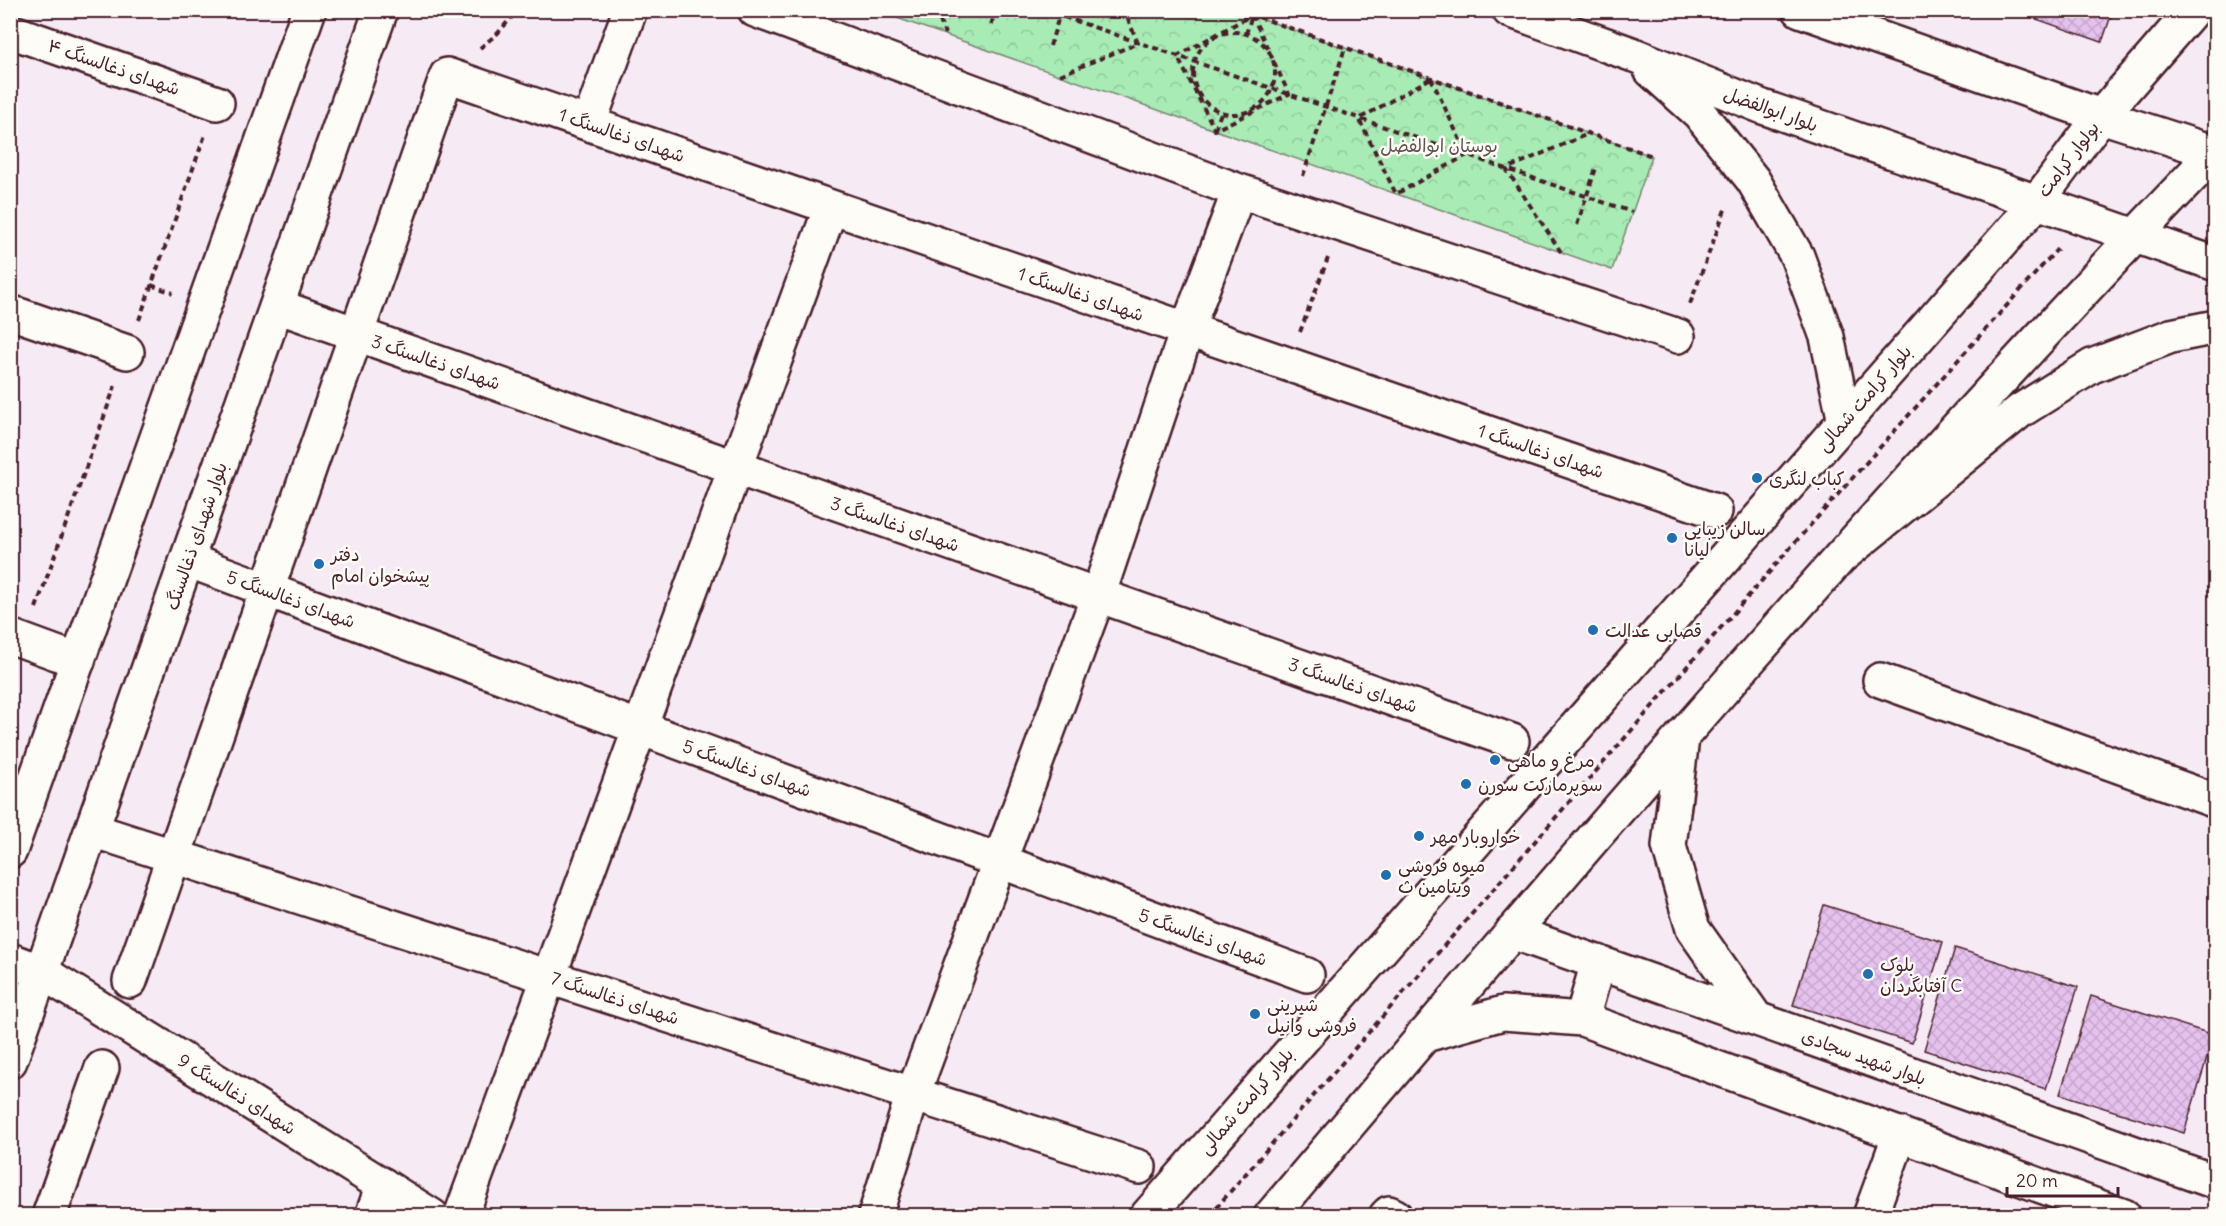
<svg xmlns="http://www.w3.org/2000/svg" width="2226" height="1226" viewBox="0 0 2226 1226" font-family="Delius,'Playpen Sans Arabic',sans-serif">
	<defs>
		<pattern id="park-crowns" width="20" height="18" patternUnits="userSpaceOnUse" patternTransform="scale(1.5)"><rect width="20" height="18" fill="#a8ebb5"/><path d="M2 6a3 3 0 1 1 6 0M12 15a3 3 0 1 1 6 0" fill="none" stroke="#92c99c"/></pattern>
		<pattern id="building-cross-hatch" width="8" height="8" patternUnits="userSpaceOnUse" patternTransform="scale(1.5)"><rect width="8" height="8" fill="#e5c2ee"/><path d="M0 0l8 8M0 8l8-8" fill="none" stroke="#c6a6cc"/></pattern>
	</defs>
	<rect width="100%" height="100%" fill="#f6ebf4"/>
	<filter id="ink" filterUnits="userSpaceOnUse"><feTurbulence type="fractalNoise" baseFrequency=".0167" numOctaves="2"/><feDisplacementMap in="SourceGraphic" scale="12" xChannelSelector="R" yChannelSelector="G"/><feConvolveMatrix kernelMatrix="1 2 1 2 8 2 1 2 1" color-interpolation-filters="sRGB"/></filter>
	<g filter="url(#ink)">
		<path fill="url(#park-crowns)" stroke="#798570" stroke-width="1.5" d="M877,11h363l412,145 -40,114z"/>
		<path fill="url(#building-cross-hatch)" stroke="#4a1f2b" stroke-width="1.5" d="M2011,10h102l-11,32z
			M1824,905l119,37 -31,101 -119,-38z
			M1955,948l123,39 -32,102 -122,-39z
			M2091,996l123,39 -30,98 -124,-39z"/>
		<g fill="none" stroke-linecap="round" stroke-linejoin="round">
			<defs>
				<path id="minor" d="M755,10l484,181 439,145
					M10,31l207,72
					M589,123l41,-113
					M277,306l1235,435
					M10,312l117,40
					M187,560l1120,415
					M10,636l68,25
					M1880,680l336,121
					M92,830l1047,337
					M130,981l317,-906 1268,436
					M49,1216l53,-148
					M372,1216l11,-31
					M461,1216l370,-1009
					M875,1216l38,-122 185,-498 89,-266 52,-139
					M1386,1216l3,-3 6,3
					M1870,1216l30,-82"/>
				<path id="tertiary" d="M1682,738l-13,108 24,83 63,89
					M1512,932l704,250
					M42,972l390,244
					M1582,1019l16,-57
					M1422,1036l81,-23 79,6 542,197
					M1147,1216l889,-1013 65,-87 92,-106
					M1271,1216c306,-362 616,-723 945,-1065"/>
				<path id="secondary" d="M1509,10l125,45 129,52 453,157
					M1800,10l301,106 115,37
					M1651,70l48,43 54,67 44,76 30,81 18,85
					M1843,555l177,-144 72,-45 79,-30 45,-9
					M10,851l299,-841
					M10,960l32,12
					M10,1061l371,-1051"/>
			</defs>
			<use href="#minor" stroke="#4a1f2b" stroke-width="38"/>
			<use href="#tertiary" stroke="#4a1f2b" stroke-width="38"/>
			<use href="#secondary" stroke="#4a1f2b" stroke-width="38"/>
			<path stroke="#4a1f2b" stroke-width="4" stroke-dasharray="6 4.5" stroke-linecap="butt" d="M936,10l9,24
				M1044,10l588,202
				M1239,10l413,146
				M1252,15l37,79 -74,36 -38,-74z
				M991,25l5,-15
				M1193 73a41 41 0 1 1 82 0a41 41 0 1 1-82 0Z
				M1246,34l6,-19
				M1050,46l11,-36
				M480,48l18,-15 20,-23
				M1060,75l78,-32 -14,-33
				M1431,78l36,77 -71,39 -37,-75z
				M1215,129l6,-16
				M1303,176l42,-128
				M1577,225l20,-60
				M1561,252l-55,-83 82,-35
				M151,285l22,8
				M1690,304l36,-97
				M139,320l66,-185
				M1300,332l28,-74
				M36,608l79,-222
				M1209,1216l589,-677 262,-293"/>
			<use href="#minor" stroke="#fdfcf7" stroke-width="33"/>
			<use href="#tertiary" stroke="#fdfcf7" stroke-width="33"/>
			<use href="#secondary" stroke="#fdfcf7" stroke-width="33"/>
		</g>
	</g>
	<g fill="#1f6fb2" stroke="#fdfcf7" stroke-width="2">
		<circle cx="1757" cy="478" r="6"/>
		<circle cx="1672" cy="538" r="6"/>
		<circle cx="319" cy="564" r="6"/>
		<circle cx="1593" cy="630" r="6"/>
		<circle cx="1495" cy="760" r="6"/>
		<circle cx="1466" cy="784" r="6"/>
		<circle cx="1419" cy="836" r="6"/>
		<circle cx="1386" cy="875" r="6"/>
		<circle cx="1868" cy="974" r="6"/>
		<circle cx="1255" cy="1014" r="6"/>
	</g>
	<g text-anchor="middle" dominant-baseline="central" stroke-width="5" stroke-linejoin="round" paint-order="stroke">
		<g font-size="18" fill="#4a1f2b" stroke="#fdfcf7">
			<text transform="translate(114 67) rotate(19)">شهدای ذغالسنگ ۴</text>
			<text transform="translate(1771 109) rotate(20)">بلوار ابوالفضل</text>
			<text transform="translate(622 135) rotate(19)">شهدای ذغالسنگ 1</text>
			<text transform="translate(2068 159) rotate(-53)">بولوار کرامت</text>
			<text transform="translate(1081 294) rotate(19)">شهدای ذغالسنگ 1</text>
			<text transform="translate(436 362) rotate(19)">شهدای ذغالسنگ 3</text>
			<text transform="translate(1864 398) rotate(-49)">بلوار کرامت شمالی</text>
			<text transform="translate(1541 451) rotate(19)">شهدای ذغالسنگ 1</text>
			<text transform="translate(895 524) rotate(19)">شهدای ذغالسنگ 3</text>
			<text transform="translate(196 536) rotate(-71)">بلوار شهدای ذغالسنگ</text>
			<text transform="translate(291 599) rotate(20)">شهدای ذغالسنگ 5</text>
			<text transform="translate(1353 685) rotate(19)">شهدای ذغالسنگ 3</text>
			<text transform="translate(747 768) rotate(20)">شهدای ذغالسنگ 5</text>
			<text transform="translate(1203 937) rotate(20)">شهدای ذغالسنگ 5</text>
			<text transform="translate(615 998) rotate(18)">شهدای ذغالسنگ 7</text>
			<text transform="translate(1864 1057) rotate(20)">بلوار شهید سجادی</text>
			<text transform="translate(237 1094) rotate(32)">شهدای ذغالسنگ 9</text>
			<text transform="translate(1246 1101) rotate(-49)">بلوار کرامت شمالی</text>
		</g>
		<g font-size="18" fill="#62524e" stroke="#fdfcf7">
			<text x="1439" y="145">بوستان ابوالفضل</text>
		</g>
		<g font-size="18" fill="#4a1f2b" stroke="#fdfcf7" text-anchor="start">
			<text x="1769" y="478">کباب لنگری</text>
			<text x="1684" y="528">سالن زیبایی<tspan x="1684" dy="21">لیانا</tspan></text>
			<text x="331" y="554">دفتر<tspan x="331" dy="21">پیشخوان امام</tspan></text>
			<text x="1605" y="630">قصابی عدالت</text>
			<text x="1507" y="760">مرغ و ماهی</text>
			<text x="1478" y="784">سوپرمارکت سورن</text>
			<text x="1431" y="836">خواروبار مهر</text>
			<text x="1398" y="865">میوه فروشی<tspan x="1398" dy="21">ویتامین ث</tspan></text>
			<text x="1880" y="964">بلوک<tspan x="1880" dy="21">آفتابگردان C</tspan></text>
			<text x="1267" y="1004">شیرینی<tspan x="1267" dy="21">فروشی وانیل</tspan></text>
		</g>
	</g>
	<rect width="2226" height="1226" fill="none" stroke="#fdfcf7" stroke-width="36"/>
	<rect x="18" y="18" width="2190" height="1190" fill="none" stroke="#4a1f2b" stroke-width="2" filter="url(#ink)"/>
	<path d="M2007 1187v9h111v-9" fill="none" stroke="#4a1f2b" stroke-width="3"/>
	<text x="2016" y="1187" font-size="18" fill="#4a1f2b" stroke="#fdfcf7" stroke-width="4.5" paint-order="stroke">20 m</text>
</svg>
